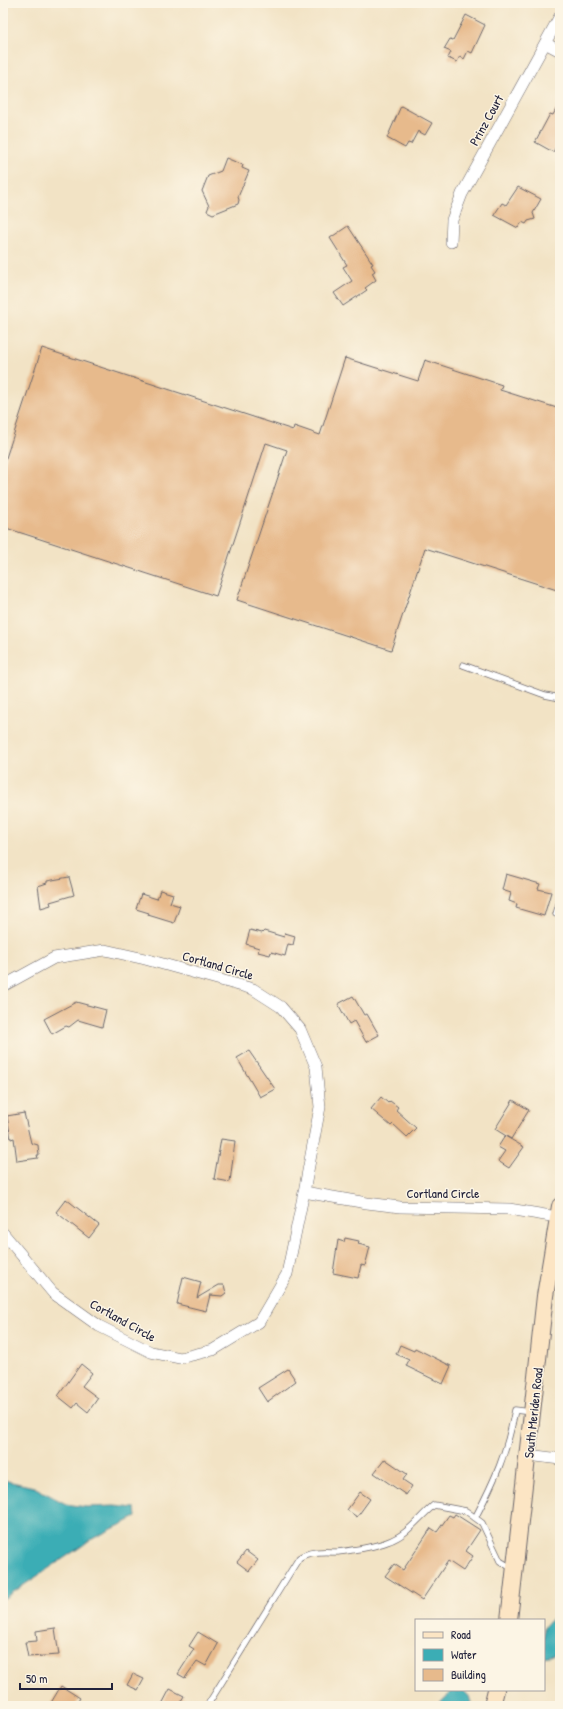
<svg xmlns="http://www.w3.org/2000/svg" width="563" height="1709" viewBox="0 0 563 1709" font-family="'Patrick Hand',sans-serif">
	<rect width="100%" height="100%" fill="#fcf5e5"/>
	<filter id="ink" filterUnits="userSpaceOnUse"><feTurbulence type="fractalNoise" baseFrequency=".025" numOctaves="2"/><feDisplacementMap in="SourceGraphic" scale="8" xChannelSelector="R" yChannelSelector="G"/><feConvolveMatrix kernelMatrix="1 2 1 2 8 2 1 2 1" color-interpolation-filters="sRGB"/></filter>
	<filter id="wash" filterUnits="userSpaceOnUse"><feTurbulence type="fractalNoise" baseFrequency=".012" numOctaves="4" result="noise"/><feDisplacementMap in="SourceGraphic" scale="16" xChannelSelector="R" yChannelSelector="G"/><feGaussianBlur stdDeviation="0.9" result="paint"/><feColorMatrix in="noise" values="0 0 0 0 0 0 0 0 0 0 0 0 0 0 0 0 0 1.4 0 .05"/><feComposite in="paint" operator="in"/></filter>
	<g filter="url(#wash)">
		<rect width="100%" height="100%" fill="#f2e3c5"/>
		<path fill="#3badb5" stroke="#2e6878" d="M3,1480l31,7 32,17 20,3 28,-1 21,2 1,9 -42,21 -91,61z
			M560,1613v41l-16,3v-30l12,-13z
			M453,1690h10l6,6 3,10h-35z"/>
		<g id="blocks">
			<path fill="#e7ba8c" d="M466,15l19,10 -13,28 -4,-2 -4,8 -4,-3 -3,6 -9,-4 3,-6 -7,-3 6,-10 3,1z
				M560,102v38l-7,12 -18,-10 15,-28 3,1z
				M401,106l31,17 -7,12 -7,-4 -7,13 -3,-1 -3,5 -18,-10z
				M226,158l17,7 -1,3 7,3 -11,26 1,3 -1,4 -25,10 -6,-3 2,-5 -7,-15 6,-15 13,-5z
				M518,187l23,12 -8,14 2,6 -7,2 -2,3 -4,-2 -4,6 -24,-13 8,-12 4,2z
				M348,226l25,38 -2,1 4,6 -3,2 4,7 -11,8 2,2 -24,16 -9,-13 18,-12 -9,-14 4,-2 -17,-27z
				M42,348l251,82 1,-4 26,9 25,-77 73,23 7,-21 77,25 -2,5 60,19v182l-135,-43 -34,102 -154,-50 50,-150 -21,-7 -50,153 -213,-69v-60z
				M506,874l34,10 -2,5 13,3 -7,24 -28,-8 1,-4 -8,-3 2,-8 -9,-3z
				M69,877l5,18 -24,7 1,3 -10,3 -3,-22 9,-3v-2z
				M160,890l13,4 -3,9 10,3 -6,17 -26,-8 1,-2 -13,-4 5,-15 16,5z
				M250,930l12,3 2,-2 20,6 1,-4 10,3 -2,9 -5,-1 -3,12 -14,-4 -1,3 -12,-3 1,-4 -13,-4z
				M353,996l11,19 3,-1 12,21 -13,7 -12,-21 -5,3 -11,-20z
				M76,1002l30,8 -4,17 -24,-7 -9,7 -3,-1 -14,8 -8,-15z
				M249,1051l26,38 -15,8 -23,-39z
				M381,1097l7,6 2,-2 8,6 -2,3 20,18 -9,9 -14,-13 -2,2 -20,-17z
				M513,1100l16,10 -18,29 -16,-10z
				M24,1113l7,30 7,2 1,10h-2l1,3 -21,3 -3,-23 -3,1 -4,-23z
				M505,1136l19,11 -15,21 -11,-7 7,-10 -7,-4z
				M221,1139l14,2 -5,41 -16,-3z
				M66,1199l33,26 -10,13 -33,-26z
				M345,1238l14,3 -1,3 12,3 -5,19 -4,-1 -3,13 -25,-5 5,-33 6,2z
				M183,1277l18,5 -4,16 22,-13h5l2,8 -4,3 -12,-1 -4,16 -29,-7z
				M400,1345l14,6 1,-3 36,18 -8,18 -37,-18 3,-6 -13,-6z
				M81,1364l11,9 -10,13 16,12 -10,14 -11,-9 -4,5 -15,-12z
				M288,1369l8,12 -29,21 -9,-14z
				M385,1459l22,15 -4,6 9,6 -6,9 -32,-22z
				M360,1492l10,7 -13,18 -10,-7z
				M455,1514l25,16 -14,21 7,5 -10,15 -15,-10 -26,39 -37,-24 9,-12 9,6 28,-42 6,4 12,-17 4,2z
				M246,1551l12,9 -9,11 -12,-9z
				M55,1628l4,27 -31,2 -3,-15 12,-1 -1,-10z
				M198,1632l20,12 -12,22 -9,-5 -12,17 -7,-4 16,-25 -5,-3z
				M133,1674l11,5 -6,11 -11,-5z
				M61,1686l19,12 -5,8h-26z
				M170,1689l14,7 -6,10h-17z"/>
		</g>
	</g>
	<g filter="url(#ink)">
		<use href="#blocks" fill-opacity="0" stroke="#6b666b" stroke-width="1"/>
		<g fill="none" stroke-linecap="round" stroke-linejoin="round">
			<defs>
				<path id="lane" d="M463,665l82,30 15,3
					M556,914l4,-13
					M475,1518c20,-38 32,-65 40,-108l16,2
					M207,1706l92,-148c12,-8 26,-6 39,-6 16,-2 33,-4 49,-10 21,-7 31,-24 47,-37l32,6 16,12 18,38 13,8"/>
				<path id="street" d="M545,43l15,8
					M451,242l1,-22 10,-26 98,-178
					M3,986l51,-28 51,-8 40,9 108,30 28,18 19,22 16,38 4,40 -16,85 -17,82 -28,48 -46,28 -33,8 -29,-6 -52,-26 -46,-33 -50,-60
					M304,1192l63,11 33,4 109,2 48,8
					M528,1455l32,4"/>
				<path id="secondary" d="M509,1620l36,-324 15,-90
					M492,1706l4,-16"/>
			</defs>
			<use href="#lane" stroke="#6b666b" stroke-width="7"/>
			<use href="#street" stroke="#6b666b" stroke-width="12"/>
			<use href="#secondary" stroke="#6b666b" stroke-width="18"/>
			<use href="#lane" stroke="#fff" stroke-width="5.5"/>
			<use href="#street" stroke="#fff" stroke-width="11"/>
			<use href="#secondary" stroke="#fce5c4" stroke-width="16"/>
		</g>
	</g>
	<g text-anchor="middle" dominant-baseline="central" stroke-width="3" stroke-linejoin="round" paint-order="stroke">
		<g font-size="13" fill="#22223b" stroke="#fcf5e5">
			<text transform="translate(486 120) rotate(-61)">Prinz Court</text>
			<text transform="translate(218 965) rotate(16)">Cortland Circle</text>
			<text x="443" y="1193">Cortland Circle</text>
			<text transform="translate(123 1320) rotate(29)">Cortland Circle</text>
			<text transform="translate(533 1413) rotate(-84)">South Meriden Road</text>
		</g>
	</g>
	<rect width="563" height="1709" fill="none" stroke="#fcf5e5" stroke-width="16"/>
	<rect x="415" y="1619" width="130" height="72" fill="#fcf5e5" stroke="#a5a1a1"/>
	<rect x="423" y="1632" width="20" height="6" fill="#fce5c4" stroke="#a5a1a1"/>
	<text x="451" y="1639" font-size="12" fill="#22223b">Road</text>
	<rect x="423" y="1649" width="20" height="12" fill="#3badb5" stroke="#a5a1a1"/>
	<text x="451" y="1659" font-size="12" fill="#22223b">Water</text>
	<rect x="423" y="1669" width="20" height="12" fill="#e7ba8c" stroke="#a5a1a1"/>
	<text x="451" y="1679" font-size="12" fill="#22223b">Building</text>
	<path d="M20 1683v6h92v-6" fill="none" stroke="#22223b" stroke-width="2"/>
	<text x="26" y="1683" font-size="12" fill="#22223b" stroke="#fcf5e5" stroke-width="3" paint-order="stroke">50 m</text>
</svg>
